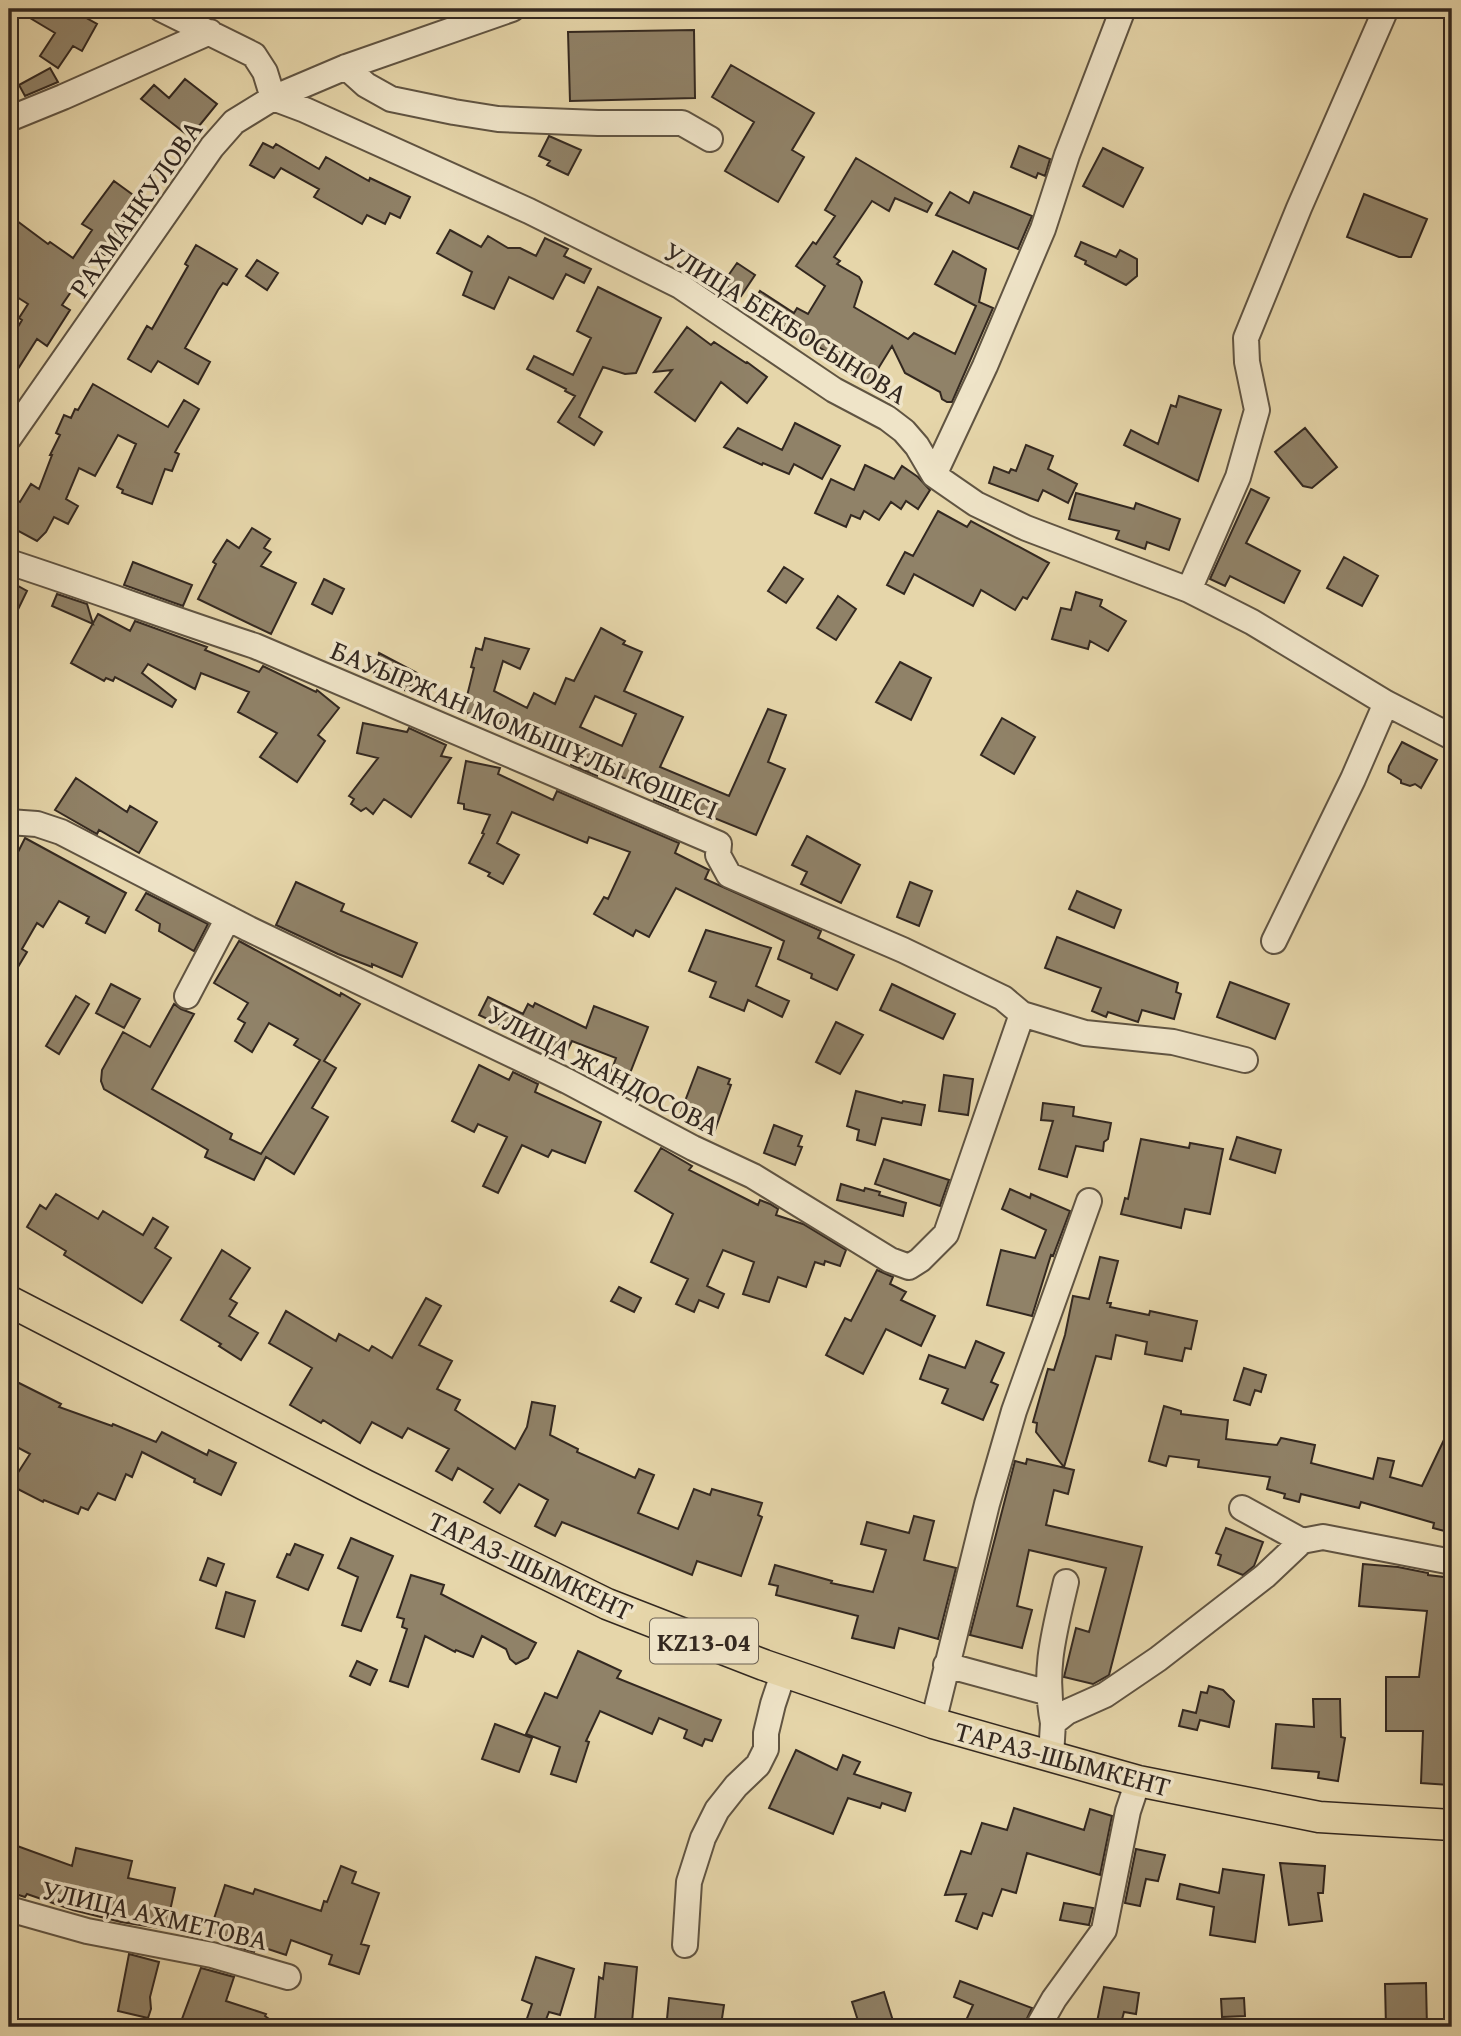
<svg xmlns="http://www.w3.org/2000/svg" width="1461" height="2036" viewBox="0 0 1461 2036" font-family="'Gentium Book Plus',serif">
	<rect width="100%" height="100%" fill="#e6d6aa"/>
	<filter id="stains"><feTurbulence type="fractalNoise" baseFrequency=".00286" numOctaves="4"/><feColorMatrix values="0 0 0 0 .2 0 0 0 0 .09 0 0 0 0 .02 0 0 0 .5 -.17"/></filter>
	<radialGradient id="worn" r=".72"><stop offset=".6" stop-color="#630" stop-opacity="0"/><stop offset="1" stop-color="#630" stop-opacity=".3"/></radialGradient>
	<path fill="#908268" stroke="#332820" stroke-width="2" fill-rule="evenodd" d="M15,9h55l27,15 -15,27 -9,-5 -15,22 -18,-12 15,-23z
		M694,30l1,68 -125,3 -2,-69z
		M731,65l83,48 -22,37 12,7 -26,45 -53,-31 29,-49 -42,-25z
		M50,68l8,14 -33,14 -6,-11z
		M185,79l32,25 -27,33 -49,-38 13,-14 15,13z
		M549,136l32,14 -13,25 -21,-10 3,-4 -11,-5z
		M263,143l10,5 3,-4 43,25 7,-12 43,24 1,-3 40,19 -10,21 -10,-5 -5,11 -18,-9 -5,9 -48,-27 5,-8 -38,-21 -7,10 -24,-13z
		M1019,146l31,13 -5,17 -7,-3 -2,5 -25,-11z
		M1103,148l40,20 -20,39 -40,-21z
		M856,158l76,45 -5,9 -32,-14 -6,13 -17,-10 -38,56 6,4 -3,3 22,13 3,5 -8,25 54,32 6,-6 41,21 21,-48 -41,-22 18,-33 33,18 -7,33 14,6 -41,94h-5l-5,-3 -2,-7 -35,-19 -13,-27 -22,36 -22,-13 2,-3 -99,-60 9,-15 34,22 3,-5 11,6 17,-28 -29,-20 17,-24 3,2 19,-28 -10,-6z
		M114,181l26,19 -23,31 4,2 -16,22 -6,-4 -37,54 8,5 -23,36 -10,-7 -28,44v-41l13,-22 -3,-2 9,-14 -19,-12v-77l39,29 2,-2 23,16 19,-28 -10,-6z
		M950,192l19,11 5,-11 58,24 -14,33 -82,-34z
		M1364,194l63,25 -16,38h-12l-52,-20z
		M450,230l31,17 7,-11 20,12h12l16,8 9,-18 23,11 -4,7 27,13 -7,14 -18,-9 -13,25 -44,-22 -15,32 -31,-14 9,-23 -35,-19z
		M1081,242l35,15 4,-7 17,9v17l-11,9 -41,-21 1,-3 -11,-5z
		M196,245l41,24 -10,16 -4,-2 -5,7 -33,58 25,14 -12,22 -40,-23 -7,11 -23,-13 19,-33 5,3 36,-63 -3,-2z
		M257,260l21,13 -11,17 -21,-14z
		M737,263l18,12 -14,21 -18,-13z
		M598,287l63,31 -25,55 -11,1 -22,-7 -24,50 23,15 -8,13 -36,-23 17,-26 -10,-5 1,-2 -39,-20 7,-13 39,19 18,-37 -14,-7z
		M687,327l24,18 3,-3 32,21 1,-1 20,15 -20,26 -26,-21 -26,39 -40,-29 17,-22 -18,2z
		M93,384l75,43 16,-27 15,9 -24,43 4,2 -7,17 -7,-2 -13,35 -30,-11 1,-3 -6,-3 19,-43 -18,-9 -23,41 -16,-8 -13,31 12,7 -10,18 -14,-7 -8,15 -9,9 -28,-15v-15l6,-12 5,3 11,-18 8,5 13,-34h-2l10,-20 -4,-2 8,-18 7,3 4,-9 3,1z
		M1179,396l42,14 -23,71 -74,-36 7,-15 27,14 13,-39 5,2z
		M795,423l45,23 -18,33 -28,-15 -5,10 -26,-11 -1,2 -38,-18 14,-19 44,22z
		M1305,428l32,39 -25,21 -9,-2 -28,-34z
		M1026,445l27,11 -5,13 29,15 -9,19 -25,-13 -5,11 -49,-18 5,-16 15,6 2,-4 5,2z
		M865,465l29,14 8,-13 16,11 12,13 -12,19 -12,-8 -5,8 -10,-7 -12,18 -15,-9 -4,8 -9,-4 -5,12 -31,-14 16,-34 23,11z
		M1251,489l18,9 -23,45 54,28 -16,32 -54,-27 -5,10 -15,-7z
		M1076,493l58,16 2,-6 44,16 -11,31 -22,-8 -2,7 -29,-10 3,-8 -50,-12z
		M938,511l29,16 4,-6 78,42 -22,36 -4,-2 -8,13 -34,-20 -8,16 -59,-32 -10,20 -17,-9 18,-33 8,4z
		M252,528l18,11 -6,9 7,4 -10,14 35,17 -25,51 -73,-35 18,-35 -3,-2 14,-22 12,8z
		M1344,557l34,19 -16,30 -35,-18z
		M133,562l59,23 -9,21 -59,-21z
		M784,567l19,12 -17,24 -18,-12z
		M324,579l20,10 -12,25 -20,-10z
		M9,581l18,10 -18,37z
		M1076,592l26,8 -2,6 26,15 -18,30 -18,-10 -2,8 -36,-10 9,-31 10,2z
		M57,594l30,10 6,20 -41,-18z
		M838,596l18,13 -20,31 -19,-12z
		M98,614l32,17 5,-10 72,26 -2,3 54,22 4,-6 53,26 1,-2 22,18 -21,27 7,6 -28,41 -37,-25 17,-24 -39,-21 11,-20 -48,-19 -6,16 -47,-25 -6,9 34,27 -4,7 -57,-30 -2,4 -7,-3 -2,3 -33,-18z
		M601,628l24,13 -2,3 19,8 -18,39 59,26 -23,50 69,29 39,-87 18,6 -18,47 17,7 -29,66 -76,-31 -2,6 -24,-10 2,-7 -56,-26 -3,9 -26,-11 4,-9 -55,-25 -3,6 -19,-10 3,-5 -38,-10 11,-44 -3,-1 5,-19 6,2 3,-12 44,11 -9,20 -17,-8 -9,30 33,17 7,-15 21,11 11,-26 8,3zM595,696l41,18 -14,32 -42,-19z
		M379,653l38,20 -9,19 -34,-18z
		M900,662l31,16 -20,42 -35,-18z
		M1002,718l33,19 -21,37 -33,-19z
		M363,723l44,9 2,-4 37,17 -5,11 10,2 -40,59 -27,-18 -11,15 -7,-6 -5,3 -10,-7 3,-5 -5,-3 29,-38 -21,-5z
		M1402,742l35,18 -16,28 -6,-4 -5,2 -9,-3v-3l-13,-8 1,-6z
		M466,761l34,7 -2,6 55,26 4,-9 122,52 -4,10 34,17 -4,9 116,52 -3,7 36,17 -17,35 -26,-12 1,-4 -34,-15 6,-18 -108,-53 -27,49 -13,-7 -3,6 -39,-22 10,-17 4,2 22,-47 -41,-15 -2,6 -75,-31 -15,31 22,12 -16,29 -15,-8 2,-3 -21,-10 15,-29 -2,-1 8,-18 -26,-6v-5l-6,-1z
		M76,778l51,34 3,-6 27,16 -18,31 -40,-23 -2,4 -42,-24z
		M807,836l53,29 -19,38 -40,-19 6,-12 -15,-7z
		M25,838l101,55 -21,40 -19,-10 3,-6 -30,-16 -16,26 -6,-4 -15,26 5,3 -18,30v-112z
		M296,882l48,22 -3,7 76,32 -15,34 -30,-13v3l-34,-13 -62,-29z
		M910,882l22,9 -13,35 -22,-9z
		M1077,891l44,19 -7,18 -45,-19z
		M146,893l62,31 -14,27 -35,-20 1,-7 -24,-14z
		M706,930l65,18 -15,38 33,15 -7,16 -34,-17 -4,11 -34,-14 6,-15 -27,-11z
		M1057,937l121,46 -2,9 5,2 -7,25 -32,-9 -4,12 -30,-10 -2,5 -14,-6 9,-23 -56,-20z
		M239,941l101,55 1,-3 19,11 -36,57 12,7 -24,40 16,9 -34,57 -28,-17 -12,23 -49,-23 3,-7 -104,-61 -3,-8 1,-11 21,-38 27,15 24,-43 7,5 13,5 -42,75 80,45 -2,5 31,15 59,-94 -26,-15 4,-6 -29,-16 -17,29 -17,-11 10,-18 -7,-4 10,-16 -34,-20z
		M1230,982l59,22 -14,35 -58,-22z
		M111,984l29,15 -16,29 -28,-15z
		M892,984l63,30 -12,25 -63,-29z
		M76,996l13,8 -30,50 -13,-8z
		M488,997l35,17 5,-10 5,3 2,-4 51,25 8,-22 54,21 -23,59 -17,-6 8,-22 -44,-17 -8,16 -17,-8 -3,5 -34,-20 1,-4 -32,-15z
		M836,1022l27,13 -23,39 -24,-12z
		M479,1065l30,15 4,-8 25,12 -3,8 66,30 -16,41 -33,-13 -4,7 -26,-12 -24,48 -15,-7 24,-49 -29,-13 -4,8 -22,-11z
		M698,1067l32,12 -2,5 3,1 -16,45 -36,-13z
		M944,1075l29,4 -5,36 -29,-4z
		M856,1091l46,12 1,-2 22,4 -4,20 -39,-7 -7,27 -18,-5 2,-10 -12,-4z
		M1043,1103l31,4 -1,9 38,7 -3,16 -4,3 -1,9 -27,-5 -9,31 -28,-8 14,-48 -12,-1z
		M774,1125l28,11 -4,10 4,1 -7,18 -31,-12z
		M1237,1137l44,13 -6,23 -45,-14z
		M1141,1139l48,9 1,-5 33,6 -13,65 -25,-5 -4,19 -60,-14 4,-16 3,1z
		M661,1148l31,18 -3,4 69,35 2,-5 10,4 8,5 -2,6 27,9 43,26 -6,16 -15,-5 -1,4 -9,-3 -9,25 -28,-10 -9,25 -26,-8 11,-32 -31,-12 -16,36 17,8 -6,14 -19,-8 -5,12 -18,-8 12,-25 -37,-17 22,-48 -38,-23z
		M884,1159l65,21 -9,26 -65,-22z
		M841,1184l23,7 1,-3 15,4 -1,3 27,8 -3,13 -66,-16z
		M1010,1189l20,9 1,-4 39,17 -17,45 -2,-1 -19,61 -45,-11 14,-55 34,8 11,-28 -44,-21z
		M56,1194l42,25 5,-8 40,24 10,-17 15,9 -13,21 16,10 -29,45 -78,-48 2,-4 -39,-24 13,-22 6,4z
		M222,1250l28,18 -20,31 7,4 -8,13 29,17 -17,27 -22,-14 2,-2 -40,-24z
		M1100,1257l18,4 -11,42h4l-1,4 39,8 1,-4 47,10 -6,28 -6,-1 -3,13 -37,-7 2,-12 -31,-7 -5,24 -15,-3 -32,111 -28,-35 1,-9 -4,-1 15,-53 6,1 11,-35 8,-39 16,3z
		M877,1270l16,7 -3,7 16,8 -5,8 34,16 -14,30 -35,-17 -23,45 -37,-19 19,-37 6,3z
		M619,1287l22,11 -7,14 -23,-11z
		M426,1298l15,8 -22,39 33,16 -15,28 23,11 -5,10 60,39 12,-22 5,-25 23,4 -5,29 28,14 -1,3 58,26 4,-9 15,6 -16,38 40,16 16,-40 16,6 2,-6 50,14 -4,12 4,2 -21,59 -44,-15 -5,14 -130,-53 -7,14 -20,-10 13,-26 -29,-16 -19,29 -16,-11 9,-13 -35,-21 -6,12 -16,-9 13,-22 -41,-21 -6,10 -30,-16 -12,21 -37,-23 -2,3 -31,-18 22,-37 -43,-25 17,-32 50,30 3,-7 30,17 3,-5 20,12z
		M976,1341l28,12 -13,29 7,3 -15,35 -41,-17 6,-14 -28,-10 9,-24 36,13z
		M1244,1368l22,7 -5,17 -6,-2 -5,15 -16,-5z
		M9,1378l52,26 -2,3 53,19 1,-2 43,18 6,-10 45,23 2,-5 27,13 -15,32 -27,-13 1,-3 -53,-27 -10,25 -6,-3 -11,26 -17,-7 -10,17 -7,-3 -3,7 -34,-14 -1,2 -33,-17 20,-31 -21,-11z
		M1164,1406l17,5v3l47,6 -2,19 51,6 4,-7 34,7 -4,18 62,16 5,-21 16,3 -4,16 32,9 30,-63v110l-19,-5 1,-5 -73,-21 -2,6 -58,-14 -2,8 -15,-4 1,-4 -18,-5 3,-12 -72,-10 1,-7 -30,-4 -3,10 -17,-5z
		M1027,1459l47,11 -6,24 -14,-4 -8,35 96,22 -33,128 -16,9 -29,-7 12,-49 13,4 17,-64 -77,-18 -12,56 15,4 -10,38 -52,-13 45,-174 11,3z
		M914,1516l20,5 -10,39 32,8 -18,71 -39,-11 -5,20 -42,-10 6,-22 -82,-21 2,-9 -9,-2 6,-19 57,16 -1,2 42,9 13,-42 -25,-6 6,-22 42,11z
		M1226,1528l37,14 -9,24 -11,9 -25,-10 3,-10 -5,-2z
		M351,1538l42,18 -32,75 -19,-6 16,-48 -20,-9z
		M295,1544l28,11 -15,35 -31,-13 10,-23 3,1z
		M208,1558l16,6 -8,22 -16,-6z
		M1363,1564l35,3 30,6v2l24,3v79l-2,18h2v77l-3,33 -28,-2 2,-52h-37v-54h33l8,-66 -68,-5z
		M411,1575l33,10 -3,9 95,49 -8,15 -12,6 -6,-5 -4,-10 -24,-13 -9,21 -17,-7 -1,2 -30,-16 -17,51 -18,-6 17,-52 -5,-2 2,-8 -7,-2z
		M226,1592l29,9 -11,36 -28,-9z
		M578,1651l43,20 -4,7 104,42 -9,21 -7,-2 -3,7 -18,-8 3,-8 -28,-12 -7,16 -52,-23 -14,30 3,1 -13,40 -25,-8 9,-27 -34,-13 19,-41 12,5z
		M357,1661l20,9 -7,15 -20,-9z
		M1209,1686l14,4 11,11 -5,26 -29,-7 -3,10 -18,-4 4,-16 13,3 5,-21 6,1z
		M1313,1699h27l1,38 4,1 -7,43 -20,-3 1,-6 -47,-4 4,-44 38,3z
		M495,1724l37,14 -13,34 -37,-13z
		M796,1750l41,20 6,-15 17,7 -6,12 57,19 -6,18 -23,-8 -2,5 -32,-10 -15,36 -64,-26z
		M1014,1808l70,22 6,-21 22,7 -12,59 -73,-22 -11,40 -14,-4 -10,27 -9,-3 -6,16 -21,-8 10,-27 -21,1 16,-44 10,3 11,-31 25,7z
		M9,1843l63,23 4,-18 56,13 -4,17 47,10 -9,41 -45,-7 -48,-12 -46,-16 -2,3 -16,-5z
		M1136,1849l29,6 -7,26 -12,-2 -6,27 -15,-3z
		M1280,1863l45,3 -2,27h-5l4,28 -33,4z
		M341,1866l15,6 -4,11 27,10 -18,51 8,2 -10,28 -30,-10 3,-9 -41,-15 -5,15 -30,-10 -2,7 -19,-6 2,-6 -27,-9 15,-46 28,9 2,-5 66,22 3,-10 3,1z
		M1223,1869l41,6 -9,67 -45,-7 4,-28 -37,-8 3,-15 39,9z
		M1064,1903l29,5 -4,17 -29,-5z
		M129,1954l30,8 -9,35 1,12 -3,9 -30,-7z
		M536,1957l38,12 -14,46 -11,-3 -6,15h-19l8,-23 -10,-4z
		M605,1963l32,4 -5,55 -37,-3 4,-42 4,2z
		M201,1968l33,9 -8,24 40,13 -1,2 15,11h-101z
		M960,1981l72,27 -9,19h-60l10,-22 -19,-8z
		M1426,1983l1,44h-41l-1,-43z
		M1104,1987l35,6 -3,21 -12,-2 -4,15h-24z
		M884,1992l10,32 -9,3h-25l-8,-25z
		M669,1998l55,7 -3,20 -54,-6z
		M1244,1998l1,18 -23,1 -1,-18z"/>
	<g fill="none" stroke-linecap="round" stroke-linejoin="round">
		<defs>
			<path id="minor" d="M161,9l93,46 11,17 8,26
				M346,67l20,18 25,14 63,13 44,7 100,4h84l28,16
				M273,98l32,12 224,101 151,75 154,104 53,28 17,13 13,15 17,29 42,29 50,24 163,62 63,32 134,81 66,34
				M9,119l54,-22 147,-65
				M9,438l203,-291 22,-25 39,-24 73,-31 166,-58
				M934,475l51,-109 58,-137 24,-74 56,-146
				M9,562c83,27 163,57 246,84l464,198 -1,11 11,20 174,75 100,48 19,16 63,19 88,9 72,18
				M1189,590l49,-113 19,-67 -10,-48 -1,-24 53,-130 87,-199
				M9,822l28,2 24,8 188,97 318,152 126,67 60,28 137,84 19,7 11,-7 26,-26 76,-220
				M1274,941l79,-162 33,-76
				M187,996l41,-78
				M1242,1508l60,33
				M946,1665l103,28
				M933,1723l54,-219 27,-93 75,-210
				M1053,1723c-10,-53 1,-90 13,-141
				M1051,1756l2,-33 14,-11 38,-17 53,-36 107,-83 37,-35 21,-4 129,25
				M9,1909l78,22 125,24 76,22
				M685,1945l4,-63 14,-44 14,-28 19,-24 22,-21 8,-16v-16l7,-29 11,-33
				M1038,2027l16,-28 50,-69 24,-119 10,-30"/>
			<path id="major" d="M9,1301l356,184 242,119 157,61 169,58 205,58 181,36 133,8"/>
		</defs>
		<use href="#minor" stroke="#605442" stroke-width="28"/>
		<use href="#major" stroke="#332820" stroke-width="33"/>
		<use href="#minor" stroke="#efe4c8" stroke-width="24"/>
		<use href="#major" stroke="#e6d6aa" stroke-width="30"/>
	</g>
	<g text-anchor="middle" dominant-baseline="central" stroke-width="7" stroke-linejoin="round" paint-order="stroke">
		<rect fill="#efe4c8" stroke="#6b6052" stroke-width="2" x="650" y="1618.5" width="108" height="45" rx="5"/>
		<g font-size="26" font-weight="bold" fill="#332820">
			<text x="704" y="1641">KZ13-04</text>
		</g>
		<g font-size="28" fill="#332820" stroke="#efe4c8">
			<text transform="translate(135 208) rotate(-55)">РАХМАНКУЛОВА</text>
			<text transform="translate(786 322) rotate(32)">УЛИЦА БЕКБОСЫНОВА</text>
			<text transform="translate(525 729) rotate(23)">БАУЫРЖАН МОМЫШҰЛЫ КӨШЕСІ</text>
			<text transform="translate(604 1069) rotate(27)">УЛИЦА ЖАНДОСОВА</text>
			<text transform="translate(531 1565) rotate(25)">ТАРАЗ-ШЫМКЕНТ</text>
			<text transform="translate(1063 1758) rotate(15)">ТАРАЗ-ШЫМКЕНТ</text>
			<text transform="translate(155 1914) rotate(13)">УЛИЦА АХМЕТОВА</text>
		</g>
	</g>
	<rect width="1461" height="2036" fill="none" stroke="#e6d6aa" stroke-width="35"/>
	<rect x="10" y="10" width="1440" height="2015" fill="none" stroke="#332820" stroke-width="3.5"/>
	<rect x="18" y="18" width="1426" height="2001" fill="none" stroke="#332820" stroke-width="2"/>
	<rect width="100%" height="100%" filter="url(#stains)"/>
	<rect width="100%" height="100%" fill="url(#worn)"/>
</svg>
